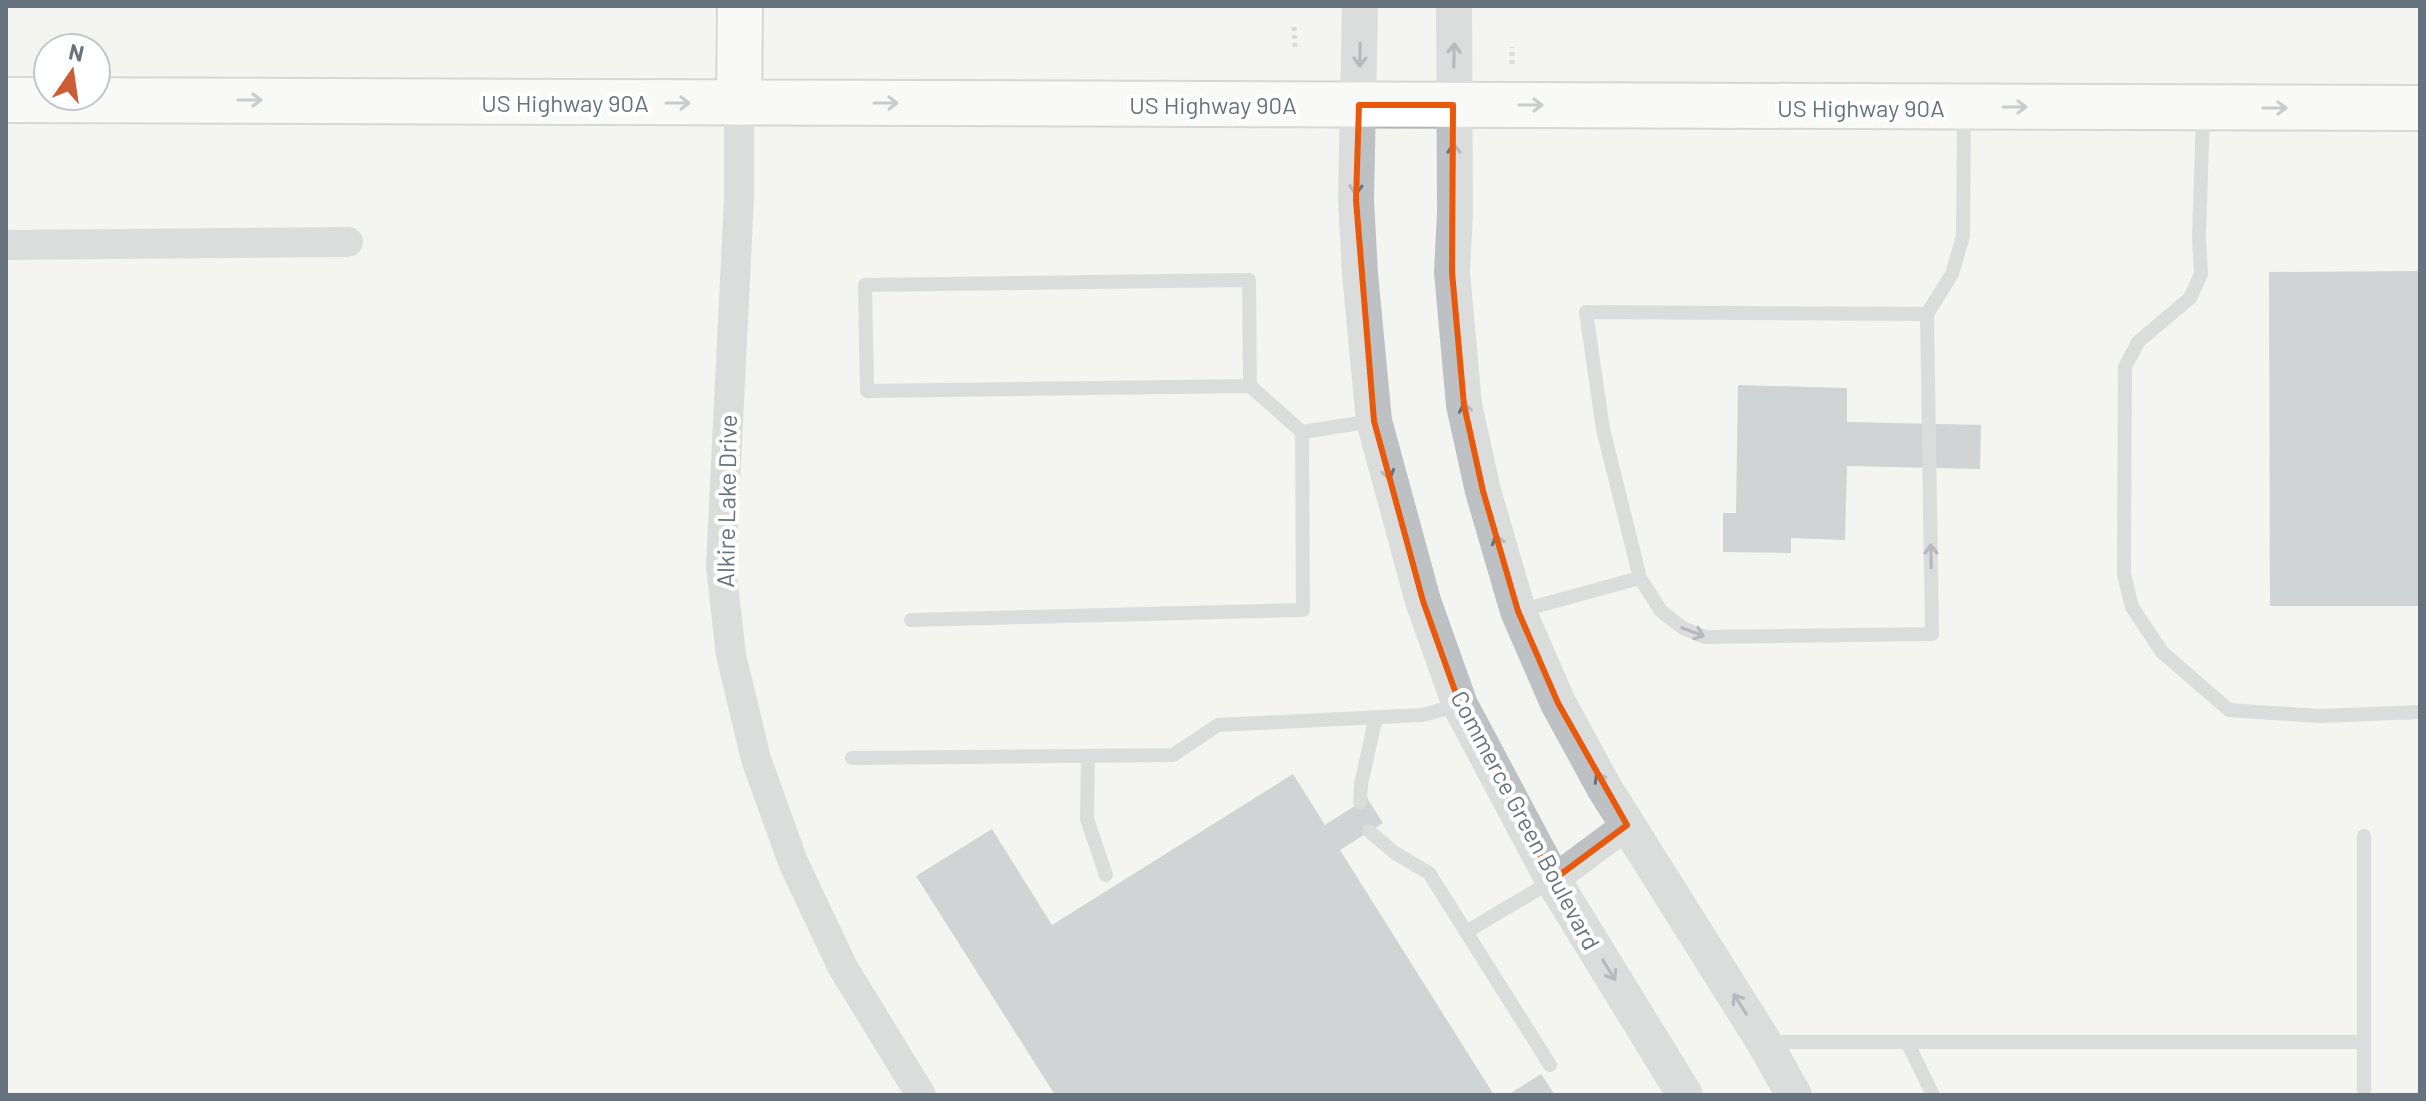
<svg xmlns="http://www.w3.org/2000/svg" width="2426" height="1101" viewBox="0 0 2426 1101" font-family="Barlow,sans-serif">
	<rect width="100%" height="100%" fill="#f4f4f1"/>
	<path fill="#a6adb2" d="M2420,271v335h-150l-1,-334z
		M1738,385l109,3v34l134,3 -1,44 -133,-3 -2,74 -54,-2v15l-68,-1v-39h13z
		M1293,774l32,51 42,-27 16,25 -43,27 154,245h-439l-139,-219 76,-47 60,96z
		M1541,1074l14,21h-47z"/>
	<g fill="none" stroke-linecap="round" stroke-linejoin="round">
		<defs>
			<path id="primary" d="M6,100l2414,8
				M739,103l1,-97"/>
		</defs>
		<use href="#primary" stroke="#b1b5b8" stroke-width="48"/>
		<path stroke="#b7babc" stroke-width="5" stroke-dasharray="4 4" stroke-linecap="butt" d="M1294,27l1,21
			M1512,64v-17"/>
		<path stroke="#bdc1c4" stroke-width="14" d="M2203,112l-4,125 2,37 -11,24 -52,44 -13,25 -1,207 8,33 30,45 67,58 90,6 101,-4
			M1927,314l-341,-2 17,117 37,149 21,33 22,17 22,9 227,-3 -5,-320 25,-40 11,-38 1,-126
			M1250,386l-1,-106 -384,5 2,106 383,-5 52,46 71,-11
			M1518,611l122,-33
			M911,620l392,-10 -1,-178
			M1088,756l-1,63 19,56
			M852,758l321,-3 45,-30 204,-10 38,-10
			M1360,802l1,-18 15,-67
			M1369,831l26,22 34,20 121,192
			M2364,836v259
			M1466,932l86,-51
			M1768,1042h596
			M1907,1042l26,53"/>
		<path stroke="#bdc1c4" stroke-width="30" d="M739,103v95l-18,368 10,89 25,104 37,103 49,104 79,129
			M6,245l342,-3
			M1553,880l74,-55"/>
		<path stroke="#bdc1c4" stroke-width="36" d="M1360,6l-4,194 4,74 14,147 49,180 37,104 93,175 132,215
			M1454,6l1,207 -3,59 12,133 19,86 35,120 40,92 47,86 159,253 30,53"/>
		<use href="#primary" stroke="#fff" stroke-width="44"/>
	</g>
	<defs><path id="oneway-shaft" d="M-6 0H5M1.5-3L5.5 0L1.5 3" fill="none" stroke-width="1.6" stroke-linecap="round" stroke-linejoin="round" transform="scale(2)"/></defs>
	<g stroke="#66737e">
		<use href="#oneway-shaft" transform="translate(1360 55) rotate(91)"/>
		<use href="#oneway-shaft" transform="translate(1454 55) rotate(-89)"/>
		<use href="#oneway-shaft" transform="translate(1454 155) rotate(-91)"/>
		<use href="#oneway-shaft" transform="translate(1356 183) rotate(92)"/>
		<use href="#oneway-shaft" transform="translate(1466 414) rotate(-101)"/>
		<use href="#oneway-shaft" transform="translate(1387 468) rotate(75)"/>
		<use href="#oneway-shaft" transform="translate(1499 546) rotate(-106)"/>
		<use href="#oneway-shaft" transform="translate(1931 556) rotate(-91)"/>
		<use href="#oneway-shaft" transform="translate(1693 632) rotate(21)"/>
		<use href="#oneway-shaft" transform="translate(1602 783) rotate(-119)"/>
		<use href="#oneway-shaft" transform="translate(1609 970) rotate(58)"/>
		<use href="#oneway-shaft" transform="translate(1740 1004) rotate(-122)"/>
	</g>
	<g stroke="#949da5">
		<use href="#oneway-shaft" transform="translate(250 100)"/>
		<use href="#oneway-shaft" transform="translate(678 103)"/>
		<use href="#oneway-shaft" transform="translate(886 103)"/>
		<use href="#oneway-shaft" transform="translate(1531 105)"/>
		<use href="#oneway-shaft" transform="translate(2015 107)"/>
		<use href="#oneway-shaft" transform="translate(2275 108)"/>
	</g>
	<path d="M0 0H2426V1101H0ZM1359,105h94l-1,167 12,133 19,86 35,120 40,92 69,122 -74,55 -93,-175 -37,-104 -49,-180 -18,-221z" fill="#f4f4f1" fill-opacity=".55" fill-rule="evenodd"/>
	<path fill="none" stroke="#e8590c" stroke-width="6" stroke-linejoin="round" d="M1359,105h94l-1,167 12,133 19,86 35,120 40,92 69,122 -74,55 -93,-175 -37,-104 -49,-180 -18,-221z"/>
	<g text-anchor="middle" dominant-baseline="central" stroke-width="8" stroke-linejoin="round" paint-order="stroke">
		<g font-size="24" fill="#66737e" stroke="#fff">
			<text x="565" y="102">US Highway 90A</text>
			<text x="1213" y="104">US Highway 90A</text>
			<text x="1861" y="107">US Highway 90A</text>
			<text transform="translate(726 501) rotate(-89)">Alkire Lake Drive</text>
			<text transform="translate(1526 820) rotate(62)">Commerce Green Boulevard</text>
		</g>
	</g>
	<rect width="2426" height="1101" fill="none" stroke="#66737e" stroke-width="16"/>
	<g transform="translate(72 72) rotate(13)"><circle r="38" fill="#ffffff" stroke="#c2c7cb" stroke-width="2"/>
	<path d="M0-6L14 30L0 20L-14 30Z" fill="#cd5d37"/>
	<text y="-12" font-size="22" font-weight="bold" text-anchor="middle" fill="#66737e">N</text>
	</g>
</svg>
